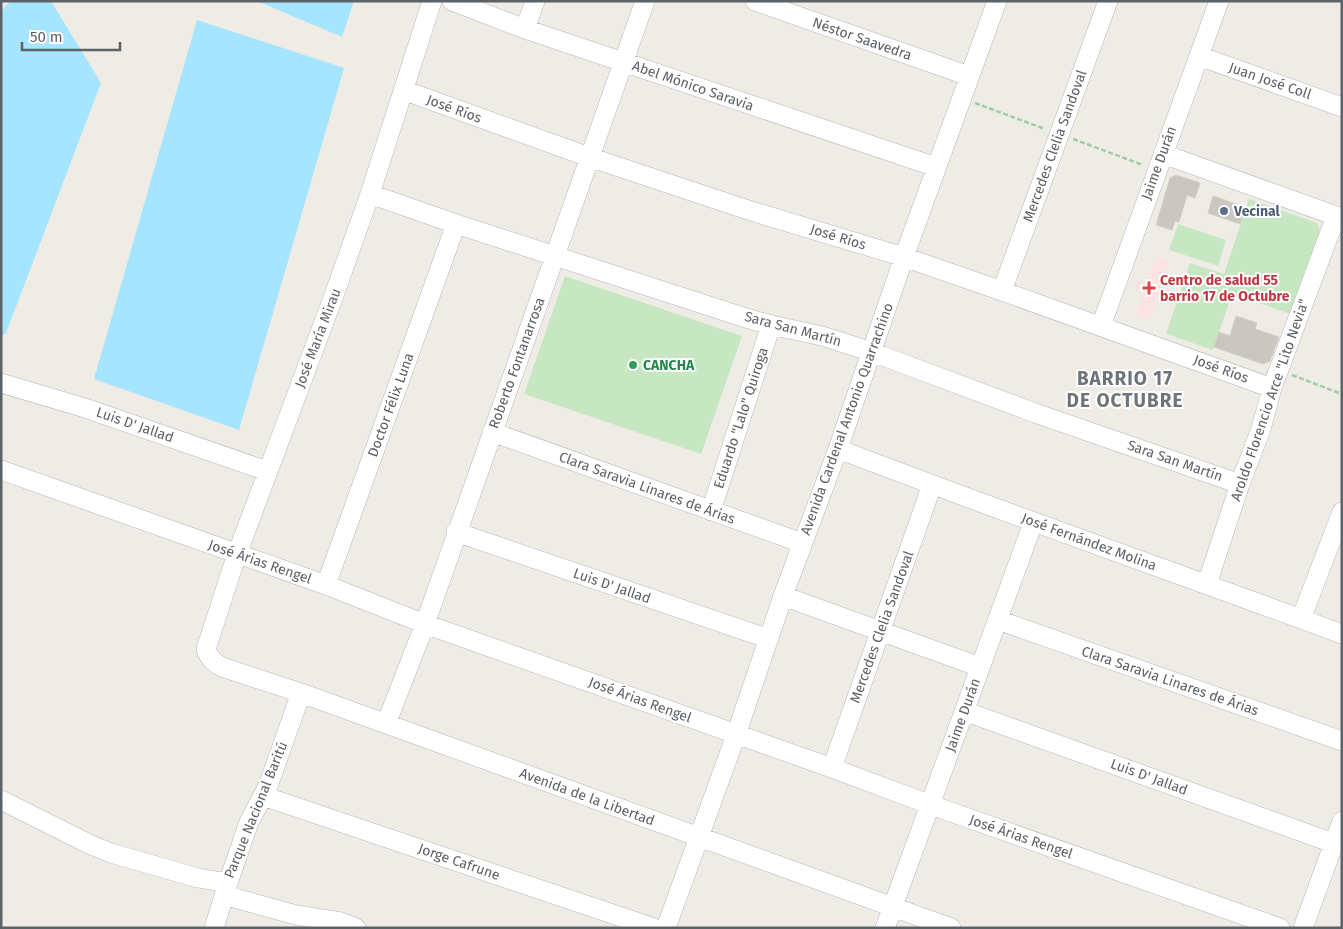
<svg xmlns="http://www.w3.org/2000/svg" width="1343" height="929" viewBox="0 0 1343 929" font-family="'Fira Sans',sans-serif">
	<rect width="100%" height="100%" fill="#efece5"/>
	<path fill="#fce2e3" d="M1156,256l13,5 -9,25 15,6 -3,10 -15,-5 -8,23 -13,-4 8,-24 -10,-3 3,-9 10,3z"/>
	<path fill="#c7e7c2" d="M1249,199l68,24 3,8 -29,83 -59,-20 -19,56 -47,-16 24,-71 34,11z
		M1178,224l48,16 -8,26 -49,-16z
		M565,276l177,60 -41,118 -177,-60z"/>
	<path fill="#a6e5ff" d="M12,1h39l50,82 -95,250 -5,3v-323l4,-7z
		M257,1h97l-12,36z
		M197,20l147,48 -105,362 -145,-51z"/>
	<path fill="#cac7c2" stroke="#d4cdc3" d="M1176,175l24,8 -5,15 -8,-3 -8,27 -4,-1 -3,9 -16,-5 14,-47z
		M1213,196l32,11 -5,17 -32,-11z
		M1236,316l21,7 -2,6 24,8 -9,24 -7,3 -49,-17 5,-15 11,4z"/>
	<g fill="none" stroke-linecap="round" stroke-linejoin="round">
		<defs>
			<path id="minor" d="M432,1l-62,193 -37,104 -96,256 -31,95c3,9 7,13 16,18l79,26 650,235
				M452,1l73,28 411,138
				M755,1l214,75
				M525,29l10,-28
				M1199,56l143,51
				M403,90l186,67 159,53 156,47 98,34 270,97
				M1163,154l179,64
				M370,194l86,30 290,94 25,7 51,11 50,16 163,61 205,71
				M1002,291l106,-290
				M1101,326l118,-325
				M1,383l84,25 182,63
				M492,432l310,111
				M838,449c167,64 336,123 504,185
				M1,470l325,115 99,39 407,144 99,37 349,123
				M711,511l60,-186
				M456,532l313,107
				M1207,584l33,-100 21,-55 11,-41 64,-172
				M326,585l130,-361
				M783,596l197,71
				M1301,619l41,-107
				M998,620l344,121
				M964,711l369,132
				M386,724l39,-100 220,-623
				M832,768l100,-283
				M263,796l391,132
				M1,800l90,45 20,8 87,25 30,5
				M224,895l72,20 45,7 15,6
				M214,928l14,-45 21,-61 19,-36 33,-93
				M666,928l70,-193 47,-139 55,-147 66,-192 93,-256
				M885,928l148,-405
				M1303,928l39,-107"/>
		</defs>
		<use href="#minor" stroke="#b3b7ba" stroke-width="20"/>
		<path stroke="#9ecda4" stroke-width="2.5" stroke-dasharray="5 2.5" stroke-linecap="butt" d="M975,103l70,26
			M1073,139l70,26
			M1292,375l50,19"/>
		<use href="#minor" stroke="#fff" stroke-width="19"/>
	</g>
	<circle fill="#5c6f8a" stroke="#fff" stroke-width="2" cx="1224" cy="211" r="5"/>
	<path fill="#e0444e" stroke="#fff" stroke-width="2" d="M1146.5 280.5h5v5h5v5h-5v5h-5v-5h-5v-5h5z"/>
	<circle fill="#2e9e5b" stroke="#fff" stroke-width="2" cx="633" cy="365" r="5"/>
	<g text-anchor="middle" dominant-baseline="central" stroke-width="4" stroke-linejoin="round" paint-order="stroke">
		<g font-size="14" fill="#5d6266" stroke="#fff">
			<text transform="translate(862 39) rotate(19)">Néstor Saavedra</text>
			<text transform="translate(1270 81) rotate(19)">Juan José Coll</text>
			<text transform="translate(693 86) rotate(19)">Abel Mónico Saravia</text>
			<text transform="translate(454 109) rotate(20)">José Ríos</text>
			<text transform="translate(1055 146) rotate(-70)">Mercedes Clelia Sandoval</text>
			<text transform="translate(1159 163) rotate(-70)">Jaime Durán</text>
			<text transform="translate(838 237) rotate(17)">José Ríos</text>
			<text transform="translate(793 329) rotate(15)">Sara San Martín</text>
			<text transform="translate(318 338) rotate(-69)">José María Mirau</text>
			<text transform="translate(517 363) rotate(-70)">Roberto Fontanarrosa</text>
			<text transform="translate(1221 369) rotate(20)">José Ríos</text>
			<text transform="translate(1270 400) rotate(-71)">Aroldo Florencio Arce "Lito Nevia"</text>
			<text transform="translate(391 405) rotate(-70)">Doctor Félix Luna</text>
			<text transform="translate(741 418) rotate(-72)">Eduardo "Lalo" Quiroga</text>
			<text transform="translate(847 419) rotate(-70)">Avenida Cardenal Antonio Quarrachino</text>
			<text transform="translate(135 425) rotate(19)">Luis D' Jallad</text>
			<text transform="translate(1175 461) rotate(19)">Sara San Martín</text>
			<text transform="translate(647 488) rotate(20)">Clara Saravia Linares de Árias</text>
			<text transform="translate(1089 542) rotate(20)">José Fernández Molina</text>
			<text transform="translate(260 562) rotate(19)">José Árias Rengel</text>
			<text transform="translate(612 586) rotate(19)">Luis D' Jallad</text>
			<text transform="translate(882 627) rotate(-70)">Mercedes Clelia Sandoval</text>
			<text transform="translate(1170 681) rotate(19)">Clara Saravia Linares de Árias</text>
			<text transform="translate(640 700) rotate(20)">José Árias Rengel</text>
			<text transform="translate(963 715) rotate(-70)">Jaime Durán</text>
			<text transform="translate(1149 777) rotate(20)">Luis D' Jallad</text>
			<text transform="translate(587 797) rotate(20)">Avenida de la Libertad</text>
			<text transform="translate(256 810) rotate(-68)">Parque Nacional Baritú</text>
			<text transform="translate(1021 837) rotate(19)">José Árias Rengel</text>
			<text transform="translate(459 862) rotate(19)">Jorge Cafrune</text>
		</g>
		<g font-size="14" font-weight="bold" fill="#4e5e75" stroke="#fff" text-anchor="start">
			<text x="1234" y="211">Vecinal</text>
		</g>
		<g font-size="14" font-weight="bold" fill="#be3a42" stroke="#fff" text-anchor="start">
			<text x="1160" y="280">Centro de salud 55<tspan x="1160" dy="16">barrio 17 de Octubre</tspan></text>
		</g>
		<g font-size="14" font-weight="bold" fill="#27864d" stroke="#fff" text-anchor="start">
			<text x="643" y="365">CANCHA</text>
		</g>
		<g font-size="19" font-weight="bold" letter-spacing="1" fill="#6e7478" stroke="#fff">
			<text x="1125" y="378">BARRIO 17<tspan x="1125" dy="22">DE OCTUBRE</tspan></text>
		</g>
	</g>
	<rect width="1343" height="929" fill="none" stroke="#5d6266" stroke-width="5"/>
	<path d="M22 42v8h98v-8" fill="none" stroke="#5d6266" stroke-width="2.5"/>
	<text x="30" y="42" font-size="15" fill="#5d6266" stroke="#ffffff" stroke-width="4" paint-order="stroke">50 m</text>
</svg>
